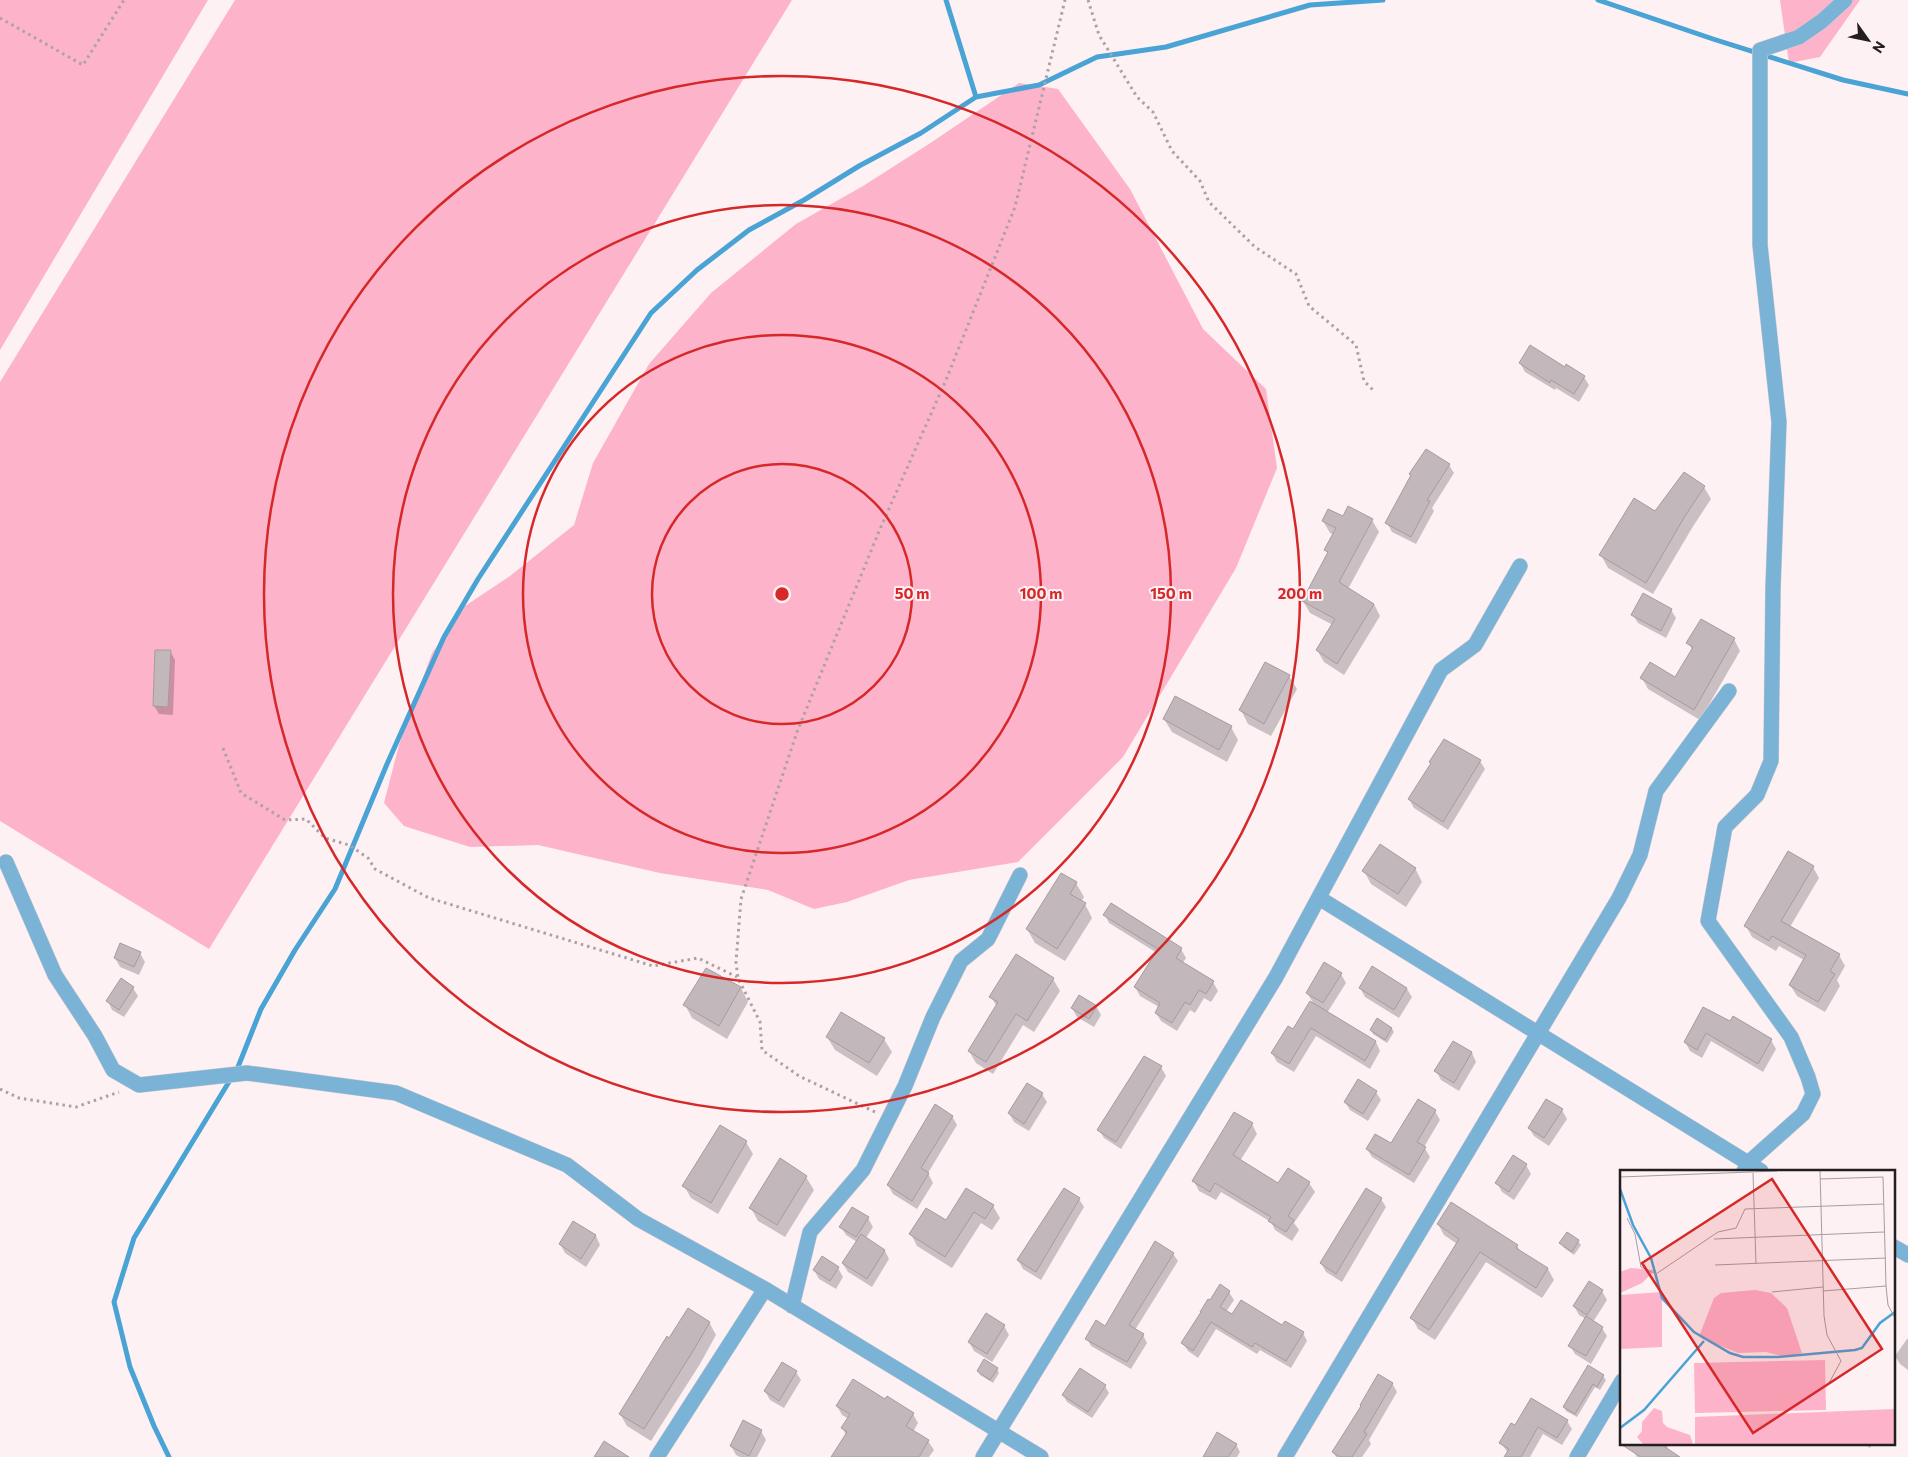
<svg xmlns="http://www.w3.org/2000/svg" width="1908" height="1457" viewBox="0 0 1908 1457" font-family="Commissioner,sans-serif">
	<rect width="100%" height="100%" fill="#fdf1f4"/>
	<path fill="#fdb3ca" d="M0,0h208l-208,350z
		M235,0h557l-583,949 -209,-128v-439z
		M1780,0h80l-40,57 -31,6z
		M1019,83l39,6 72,100 73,140 63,60 11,79 -41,100 -113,189 -105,105 -109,18 -62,22 -33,7 -46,-19 -108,-17 -122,-28 -68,2 -66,-21 -20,-23 15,-58 33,-92 33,-47 45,-30 64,-51 19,-62 56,-99 62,-71 85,-69 67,-38 69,-44z"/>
	<path fill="#0003" d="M1520,363l45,6 19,8 5,8 -10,17 -23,-14 -1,2 -30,-18z
		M1449,465l5,8 -22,35 2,3 -18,33 -24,-12 -5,-9z
		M1704,487l7,12 -19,29 -39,66 -45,-26 -7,-13 55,-42z
		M1343,518l29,2 7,12 -31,57 26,15 6,12 -36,59 -20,-13 -7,-12 16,-25 -23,-12 -7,-12 25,-47 -2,-4 8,-15 -4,-2 -7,-12z
		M1671,610l5,8 -10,20 -28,-15 -5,-8z
		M1734,639l6,12 -40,69 -52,-31 -6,-11h34l17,-27 -5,-8z
		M170,651l5,9 -2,55 -14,-1 -5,-8z
		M1289,676l8,13 -26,47 -23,-12 -7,-14z
		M1164,719l67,8 7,13 -11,22 -55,-30z
		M1480,761l5,8 -37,61 -34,-22 -5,-9z
		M1813,867l6,11 -29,49 49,28 6,11 -8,14 3,6 -15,26 -28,-16 -7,-11 14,-25 -25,-14 -3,5 -24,-14 -6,-11z
		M1415,868l7,14 -16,25 -35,-23 -7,-13z
		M1062,874l14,9 8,14 -3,5 4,2 7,14 -27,43 -30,-18 -8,-14z
		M1105,915l76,34 5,9 -4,6 31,18 5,9 -7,11 -7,-4 -9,15 -5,-3 -13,21 -16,-10 -5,-8 3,-6 -19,-11 -5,-9 22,-34 -48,-30z
		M140,953l5,9 -6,13 -19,-8 -5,-9z
		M706,969l35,19 7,14 -21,37 -35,-21 -7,-13z
		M1341,974l5,9 -19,30 49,29 4,9 -10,18 -54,-33 -22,36 -17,-10 -5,-9 21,-22 21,-27 -7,-11z
		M1053,979l7,12 -26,41 -11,-7 -30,49 -17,-11 -7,-12 28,-44 -6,-10z
		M133,988l5,8 -14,21 -12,-7 -4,-9z
		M1360,988l47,1 5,8 -13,21 -34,-21z
		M1096,1006l5,9 -7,12 -17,-10 -5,-9z
		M1704,1009l26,14 41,17 5,9 -13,23 -52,-31 -9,17 -12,-7 -5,-9z
		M1392,1029l2,3 -7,11 -14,-9 -2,-4z
		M827,1037l57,2 8,13 -15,24 -42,-26z
		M1454,1042l18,11 4,9 -17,29 -18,-11 -5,-9z
		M1161,1067l5,9 -45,73 -17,-11 -5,-8z
		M1376,1092l5,8 -13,21 -18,-11 -5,-8z
		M1042,1094l5,8 -18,29 -15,-9 -5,-9z
		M1562,1110l5,9 -18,27 -15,-10 -5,-8z
		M1435,1111l5,9 -16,27 6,10 -16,26 -42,-26 -5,-8 25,-4z
		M952,1116l5,9 -29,48 5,10 -16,26 -24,-15 -5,-9z
		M1252,1124l5,10 -17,27 39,24 30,-2 6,9 -21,31 5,7 -7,11 -17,-11 -4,-8 -50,-30 -5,8 -17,-9 -5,-10z
		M746,1142l7,12 -35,60 -27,-16 -7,-12z
		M1526,1165l5,9 -17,26 -12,-8 -5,-9z
		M806,1177l8,13 -29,47 -27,-16 -7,-13z
		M966,1189l27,17 7,12 -8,12 -11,-7 -29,45 -35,-22 -6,-12 35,-12z
		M1079,1199l5,8 -43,73 -18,-11 -5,-9z
		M1381,1199l5,8 -44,75 -16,-10 -5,-9z
		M868,1218l5,9 -7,11 19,13 4,8 -17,28 -24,-15 -5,-8 14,-22 -11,-7 -5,-8z
		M574,1223l22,13 4,9 -14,22 -21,-14 -5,-9z
		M1438,1224l79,22 4,6 27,17 6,11 -12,18 -56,-36 -51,78 -17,-11 -6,-11 45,-74 -13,-9z
		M1578,1241l3,4 -7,10 -11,-8 -2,-4z
		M1173,1254l5,7 -43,69 8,5 4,8 -16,26 -40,-23 -4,-7 18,-12z
		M822,1258l16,10 5,9 -7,12 -17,-10 -5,-9z
		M1589,1283l13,8 5,9 -14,22 9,6 5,8 -16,28 -16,-10 -5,-8 16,-27 -7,-4 -5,-9z
		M1229,1292l5,8 -8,12 6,4 71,17 4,8 -16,27 -31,-18 -3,4 -41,-25 -18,29 -10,-7 -5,-8 27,-41z
		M709,1322l7,13 -16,29 -49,77 -24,-15 -7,-12 50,-75z
		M1004,1326l5,9 -17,27 -18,-11 -5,-9z
		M1907,1339h1v31l-8,-6 -5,-8z
		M1588,1367l15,9 3,4 -6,10 -5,-3 -18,30 -11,-6 -2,-4z
		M997,1369l2,4 -6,10 -13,-8 -2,-4z
		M796,1372l5,8 -17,28 -14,-8 -5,-9z
		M1392,1383l5,9 -28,48 2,4 -9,13h-26l-3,-5z
		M1105,1386l4,7 -17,25 -25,-16 -4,-7z
		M885,1401l28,13 5,9 -5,9 15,9 6,9 -5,7h-90l7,-22 -3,-6 6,-10 -7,-4 -5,-9z
		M1567,1421l5,8 -10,16 -19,-11 -13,23h-24l2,-4 -7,-10 14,-16z
		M761,1431l5,9 -9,17h-17l-4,-2 -5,-9z
		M1639,1443h31l-4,7 6,7h-35l-4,-6z
		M1862,1443h11l-3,5z
		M1236,1444l4,8 -3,5h-33z"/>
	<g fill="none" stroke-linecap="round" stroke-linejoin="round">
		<path stroke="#49a3d5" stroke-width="5" d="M946,0l30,97
			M1598,0l115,39 130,41 65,14
			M169,1457l-15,-31 -24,-59 -16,-65 20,-64 104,-171 23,-58 34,-59 40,-61 52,-125 57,-127 34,-58 173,-266 46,-43 52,-40 55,-30 55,-34 62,-33 55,-36 63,-12 58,-28 69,-10 144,-42 73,-5"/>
	</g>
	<path fill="#c2b7ba" stroke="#a69b9e" d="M1530,345l35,22 1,-3 19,12 -11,18 -23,-14 -1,3 -31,-20z
		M1426,449l24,15 -23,36 3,1 -19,36 -26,-14 26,-48 -2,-1z
		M1684,472l21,14 -20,30 -39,67 -47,-28 35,-57 21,13z
		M1348,506l25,13 -34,63 35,22 -37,60 -21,-14 19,-31 -33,-18 26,-49 -4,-2 12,-22 -14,-7 6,-12 15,7z
		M1643,593l29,16 -11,22 -30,-16z
		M1701,619l34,19 -41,72 -54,-32 10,-16 25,15 18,-30 -7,-4z
		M155,650h16l-3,57 -15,-1z
		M1265,662l25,13 -26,49 -25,-14z
		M1175,696l57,30 -13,24 -56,-31z
		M1444,739l37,21 -38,62 -35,-23 23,-36 -2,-1z
		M1380,844l36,24 -18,26 -36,-23z
		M1788,851l26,15 -33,55 59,33 -10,17 5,3 -17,28 -29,-17 17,-30 -34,-19 -3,5 -25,-15z
		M1061,873l16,9 -7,12 16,9 -29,46 -31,-20z
		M1111,903l71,45 -6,10 38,23 -8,13 -7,-4 -9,15 -5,-3 -13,21 -17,-10 5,-10 -26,-16 24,-38 -55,-34z
		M120,943l21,9 -7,15 -20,-9z
		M1016,954l38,24 -27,43 -11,-7 -30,48 -18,-11 30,-49 -9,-5z
		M1324,962l18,11 -19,30 -17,-10z
		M1372,966l35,22 -13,22 -35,-22z
		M706,968l35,19 -22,39 -36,-21z
		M121,978l13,9 -15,23 -13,-9z
		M1079,995l18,11 -8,13 -18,-11z
		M1310,1001l66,40 -11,20 -54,-33 -22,36 -18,-11 17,-27 5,3z
		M1703,1007l27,14 3,-5 39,23 -14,25 -52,-31 -9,17 -13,-8z
		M841,1012l44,26 -16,25 -43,-26z
		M1377,1018l15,10 -7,12 -15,-10z
		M1453,1041l19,11 -18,31 -20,-12z
		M1144,1056l18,10 -46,76 -19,-12z
		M1358,1079l19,12 -14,23 -19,-12z
		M1027,1083l16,10 -19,31 -16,-11z
		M1418,1099l18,11 -19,32 9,5 -17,28 -43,-26 9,-15 16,9z
		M1546,1099l17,10 -19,29 -16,-10z
		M935,1104l18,12 -32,52 8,5 -17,28 -25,-16z
		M1234,1112l19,11 -20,32 45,28 10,-15 22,14 -22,34 6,4 -8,12 -18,-11 3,-4 -56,-34 -5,9 -18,-11z
		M720,1125l27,16 -36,62 -29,-17z
		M1513,1155l14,9 -18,28 -14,-9z
		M780,1158l27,18 -30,49 -28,-17z
		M966,1188l28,17 -9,14 -11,-7 -29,45 -36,-23 17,-26 20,12z
		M1064,1188l16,10 -44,74 -19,-12z
		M1366,1188l16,10 -46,76 -16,-11z
		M1451,1202l67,43 -2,3 32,20 -12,20 -56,-36 -51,78 -19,-12 49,-79 -22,-15z
		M852,1207l17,10 -13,20 -17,-10z
		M573,1221l23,14 -15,24 -22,-15z
		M1567,1232l12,8 -7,12 -13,-9z
		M861,1234l24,16 -18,29 -25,-16z
		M1155,1241l19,12 -45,72 15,9 -17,28 -42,-23 11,-19 9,6z
		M822,1256l17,11 -9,14 -17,-11z
		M1589,1281l14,9 -16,25 -14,-9z
		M1220,1284l10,7 -10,16 12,7 9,-14 41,25 3,-4 19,11 -18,29 -31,-18 -3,4 -41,-25 -18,29 -12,-8 20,-31h-1l8,-13 2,1z
		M688,1308l22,14 -17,29 -49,78 -25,-15 48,-78 2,2z
		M986,1313l19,12 -18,29 -19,-12z
		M1586,1316l17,11 -17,29 -18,-10z
		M984,1359l14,9 -8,12 -13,-9z
		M782,1362l15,9 -18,30 -15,-10z
		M1588,1365l16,10 -7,12 -4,-3 -18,30 -12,-7z
		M1080,1368l26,17 -18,27 -26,-17z
		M1378,1374l15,9 -29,49 3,2 -15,23h-12l-8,-5 29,-46 -1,-1z
		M853,1379l32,20 2,-3 27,17 -8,13 23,14 -10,17h-88l16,-25 -6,-4 9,-14 -14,-8z
		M1531,1398l37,22 -11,18 -19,-11 -17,30h-17l5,-8 -10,-6 12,-20 4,2z
		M743,1420l19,10 -13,26 -19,-10z
		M1217,1432l20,12 -9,13h-25z
		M604,1441l25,16h-35z
		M1619,1443h40l21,14h-39z"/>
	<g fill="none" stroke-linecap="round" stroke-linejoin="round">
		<defs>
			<path id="minor" d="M6,862l49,113 40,61 18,34 26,15 108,-12 149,20 171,72 71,54 127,70 276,168
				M1319,898l442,273
				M1744,1171l4,-8 55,-49 10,-20 -5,-17 -17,-40 -83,-116 17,-94 32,-32 14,-34 2,-173 6,-166 -19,-177v-195l39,-13 23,-16 23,-21
				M1894,1247l14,8
				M792,1306l18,-74 53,-62 42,-84 28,-69 28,-56 27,-22 32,-64
				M657,1457l108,-168
				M983,1457l293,-480 165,-307 34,-25 45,-79
				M1285,1457l334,-559 21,-43 16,-64 73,-100
				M1577,1457l45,-76"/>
		</defs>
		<use href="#minor" stroke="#dacfd2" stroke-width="16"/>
		<path stroke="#aba2a4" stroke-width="3" stroke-dasharray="2.5 4" stroke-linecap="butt" d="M1088,0l11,35 38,62 16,15 19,39 28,30 9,21 46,45 41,27 13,32 47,39 8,36 9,9
			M0,18l83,47 41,-65
			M223,748l18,45 44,27 21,-1 19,19 24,7 19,13 7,11 54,29 224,68 45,-8 39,19
			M0,1089l19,9 57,9 43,-15
			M875,1112l-76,-36 -37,-26 -2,-28 -22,-44 -2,-16 5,-63 56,-167 83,-203 66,-149 69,-173 50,-207"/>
		<use href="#minor" stroke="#7ab3d6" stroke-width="15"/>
	</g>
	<g fill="none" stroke="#d62828" stroke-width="2.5">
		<circle cx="782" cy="594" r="130"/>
		<circle cx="782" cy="594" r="259"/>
		<circle cx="782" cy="594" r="389"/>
		<circle cx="782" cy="594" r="518"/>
	</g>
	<g transform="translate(1620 1170)">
		<rect width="275" height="275" fill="#fdf1f4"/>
		<path d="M11,98l24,2 -13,13 -22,10v-21zM135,120l16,3 16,15 15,45 -16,4 -20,-5 -28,1 -37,-15 -1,-4 14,-36 7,-5zM42,122v55l-42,2v-54zM205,190l1,50 -131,3 -1,-50zM34,238l8,3 1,12 4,4 23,8 3,9h-50l-6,-7 5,-6v-9zM275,239v35h-200v-27z" fill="#fdb3ca"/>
		<path fill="none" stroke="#49a3d5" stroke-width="2.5" d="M0,19l13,36 18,33 11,40 32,34 36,21 13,4h34l78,-7 7,-2 18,-25 15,-11M0,258l24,-18 60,-69"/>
		<path fill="none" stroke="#a69d9f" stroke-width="1" d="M200,1l4,145 3,19 14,26 -12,22M133,3l3,91M0,7l157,-6M200,9l63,-2 3,109 2,19 7,13M7,48l8,16 6,33 15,7 62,-42 18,-4 9,-19 139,-5M94,69l170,-7M95,95l171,-7M203,121l63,-5M152,122l51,-5"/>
		<path fill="#d62828" fill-opacity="0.15" stroke="#d62828" stroke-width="2.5" d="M152,9l110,170 -129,84 -111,-170z"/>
		<rect width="275" height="275" fill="none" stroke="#231f20" stroke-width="2.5"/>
	</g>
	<circle cx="782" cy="594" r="8" fill="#d62828" stroke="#fdf1f4" stroke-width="2.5"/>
	<g font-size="15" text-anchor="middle" font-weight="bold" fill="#d62828" stroke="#fdf1f4" stroke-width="4" stroke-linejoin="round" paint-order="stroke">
		<text x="912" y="599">50 m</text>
		<text x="1041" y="599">100 m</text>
		<text x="1171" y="599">150 m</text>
		<text x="1300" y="599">200 m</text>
	</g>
	<g transform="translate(1868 40) rotate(123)" stroke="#fdf1f4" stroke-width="4" paint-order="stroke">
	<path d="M0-4L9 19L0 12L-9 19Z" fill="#231f20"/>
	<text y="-8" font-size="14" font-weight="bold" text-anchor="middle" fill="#231f20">N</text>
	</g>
</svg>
